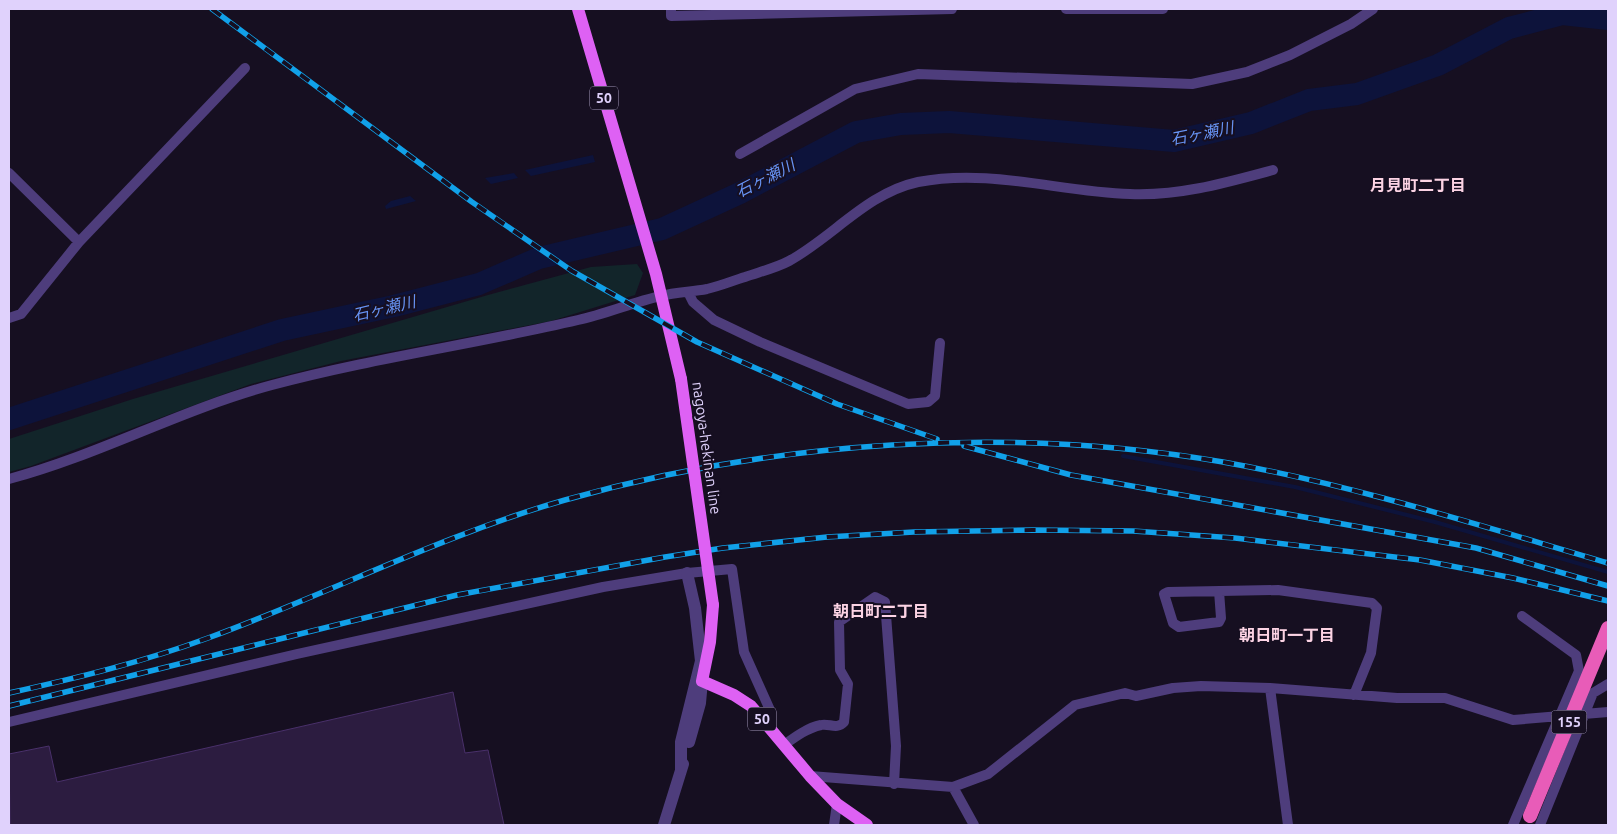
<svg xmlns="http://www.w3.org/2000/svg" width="1617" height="834" viewBox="0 0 1617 834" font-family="Ubuntu,'Noto Sans JP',sans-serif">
	<rect width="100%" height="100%" fill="#160f21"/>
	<path fill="#12252a" d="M637,264l6,9 -8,22 -84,26 -210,40 -90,23 -220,82 -22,6v-33l124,-40 355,-104 103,-28z"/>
	<path fill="#0d133b" d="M593,155l2,7 -64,14 -6,-6z
		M514,173l4,5 -27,6 -6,-6z
		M410,196l6,5 -30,8 -1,-3 6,-5z"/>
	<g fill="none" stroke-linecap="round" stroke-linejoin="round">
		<path stroke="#0d133b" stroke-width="4" d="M1123,456l172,31 140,35 173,50"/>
		<path stroke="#0d133b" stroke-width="22" d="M9,419l273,-89 112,-24 85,-22 60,-26 123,-29 78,-36 116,-61 45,-8 48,-2 225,19 77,-18 58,-23 48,-6 81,-29 71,-37 53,-14 46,5"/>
	</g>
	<path fill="#2c1c40" stroke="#49306a" d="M453,692l12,61 23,-3 16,75h-494l-1,-71 40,-8 8,36z"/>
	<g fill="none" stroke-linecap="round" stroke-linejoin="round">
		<path stroke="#4e3d7c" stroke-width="10" d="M671,9v7l281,-7
			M1066,9h97
			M740,154l115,-65 63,-15 274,10 55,-12 43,-17 61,-31 22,-15
			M9,173l70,69
			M688,292l5,10 21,18 46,22 148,62 20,-2 7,-6 5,-53
			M9,318l12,-4 58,-72 166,-174
			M9,479c90,-24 173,-70 263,-94 101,-27 204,-41 306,-65 28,-6 55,-18 83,-24 15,-4 31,-4 46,-7 13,-3 25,-8 38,-12 14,-5 31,-9 44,-16 44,-24 78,-68 129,-79 72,-14 141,10 212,12 50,2 95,-11 143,-24
			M1219,591l2,27 -2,4 -40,5 -6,-4 -9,-29 4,-2 110,-2 94,13 5,5 -6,45 -17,42
			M1270,688l18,137
			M9,722l288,-68 306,-67 84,-14 45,-4 12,83 26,58 1,19
			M784,745c11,-8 23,-17 37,-20 8,-2 16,5 23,-3l4,-38 -8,-14 -1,-48 36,-25 10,5 11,144 -2,38
			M810,776l143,11 35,-13 87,-69 50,-12 11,3 37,-8 28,-2 69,2 127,10h48l68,22 95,-8
			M953,787l21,38
			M834,825l3,-21
			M1513,825l66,-154 -3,-16 -54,-39
			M1540,825l53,-132 15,-9"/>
		<path stroke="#4e3d7c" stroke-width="12" d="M689,742l11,-39 2,-22
			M681,770v-28l20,-81 -6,-53 -8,-35
			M664,825l19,-61"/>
		<path stroke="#de61f4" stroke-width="12" d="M578,9l78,265 25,105
			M713,605l-3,37 -8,39 32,14 17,11 59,70 27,28 30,21"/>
		<defs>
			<path id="rail" d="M212,9l260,193 100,69 125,71 140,62 100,35
				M964,446l107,29 405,73 132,38
				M9,693c68,-15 134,-31 199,-55 120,-44 234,-103 357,-138 208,-59 444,-75 658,-38 131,23 258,64 385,101
				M9,706l448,-111 208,-38 58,-9 104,-11 87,-5 118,-2 101,1 102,7 185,22 93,18 95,23"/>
		</defs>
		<use href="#rail" stroke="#11a1e9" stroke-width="5.5"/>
		<use href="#rail" stroke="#160f21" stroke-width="4" stroke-dasharray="11" stroke-linecap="butt"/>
		<path stroke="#de61f4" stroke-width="12" d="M681,379l32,226"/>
		<path stroke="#e85cb8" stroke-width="14" d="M1530,816l78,-188"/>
	</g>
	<g text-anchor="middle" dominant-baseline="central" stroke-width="4" stroke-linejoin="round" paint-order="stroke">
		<g fill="#160f21" stroke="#a398ba" stroke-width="1">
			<rect x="590" y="86.5" width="28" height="23" rx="4"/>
			<rect x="748" y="707.5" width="28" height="23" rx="4"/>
			<rect x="1551.5" y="710.5" width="35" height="23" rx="4"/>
		</g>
		<g font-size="14" font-weight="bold" fill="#e0d2fc">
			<text x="604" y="98">50</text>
			<text x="762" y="719">50</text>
			<text x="1569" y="722">155</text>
		</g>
		<g font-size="15" fill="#e0d2fc" stroke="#160f21">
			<text transform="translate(707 448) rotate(82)">nagoya-hekinan line</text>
		</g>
		<g font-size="16" font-style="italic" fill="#6793f4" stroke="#160f21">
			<text transform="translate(1202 133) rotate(-11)">石ヶ瀬川</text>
			<text transform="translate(765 178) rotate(-27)">石ヶ瀬川</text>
			<text transform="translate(384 308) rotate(-13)">石ヶ瀬川</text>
		</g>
		<g font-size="16" font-weight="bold" fill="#fcd3e4" stroke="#160f21">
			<text x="1418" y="185">月見町二丁目</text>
			<text x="881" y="611">朝日町二丁目</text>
			<text x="1287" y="635">朝日町一丁目</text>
		</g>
	</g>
	<rect width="1617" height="834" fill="none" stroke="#e0d2fc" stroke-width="20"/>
</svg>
